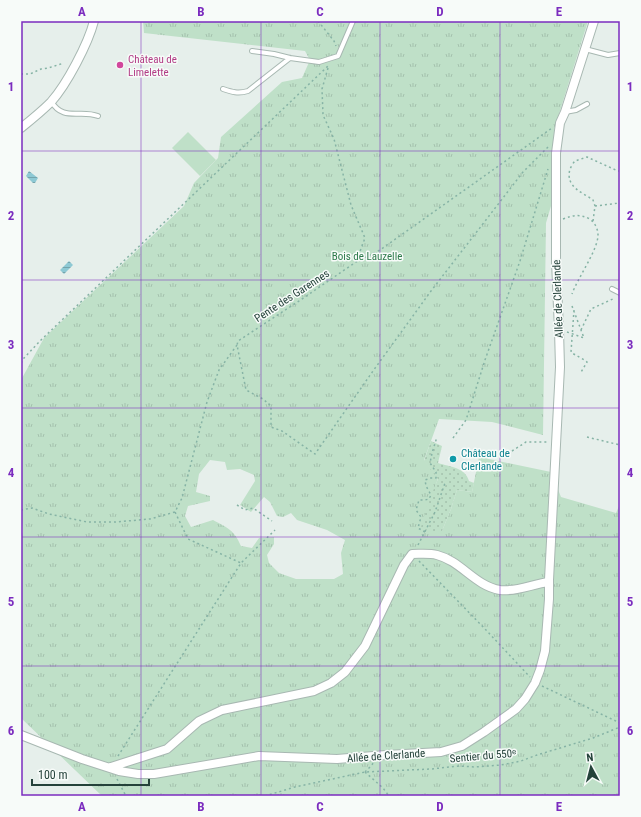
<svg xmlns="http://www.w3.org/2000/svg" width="641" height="817" viewBox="0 0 641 817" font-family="'Roboto Condensed',sans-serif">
	<defs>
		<pattern id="grass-tufts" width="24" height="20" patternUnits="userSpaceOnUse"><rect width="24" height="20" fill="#bfe0c8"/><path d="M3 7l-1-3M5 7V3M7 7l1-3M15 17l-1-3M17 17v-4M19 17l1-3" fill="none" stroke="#a4c1ad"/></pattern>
		<pattern id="garden-dots" width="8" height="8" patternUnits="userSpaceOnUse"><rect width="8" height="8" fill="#bfe0c8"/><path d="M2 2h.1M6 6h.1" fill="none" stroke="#a4c1ad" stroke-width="1.8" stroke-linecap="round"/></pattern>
		<pattern id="water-rules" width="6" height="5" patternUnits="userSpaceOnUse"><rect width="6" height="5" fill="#8ec9d4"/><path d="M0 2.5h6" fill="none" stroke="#74a5ad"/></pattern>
	</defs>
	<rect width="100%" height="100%" fill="#e6efeb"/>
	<path fill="url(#grass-tufts)" fill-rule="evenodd" d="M143,21h445l-34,109 -3,76 -5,17 -3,212 -51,-13 -53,-3 -15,41 14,18 -4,13 8,40 9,-22 6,-19 15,2 7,-35 72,15 10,25 55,16 4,-9v292h-518l-81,-78v-177l2,-9 -2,-23v-129l23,-42 140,-132 10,-23 24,-25 3,-21 61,-55 20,-4 8,-18 -5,-9 -161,-18zM210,460l15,2 2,8 13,-1 14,6 1,6 -15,24 11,7 13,-15 6,5 7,14 6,1 8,-4 6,7 30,10 18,10 -4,13 2,21 -9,5h-38l-17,-6 -10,-10 -2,-8 7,-11v-7l-15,1 -7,10 -11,-2c-7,-16 -13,-18 -28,-26l-22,7 -6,-11 3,-10 22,-5v-5l-14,-4 3,-18z"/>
	<path fill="url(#garden-dots)" d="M431,441l11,5 -4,17c12,4 27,4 31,18l5,2 -2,9 -15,-2 -6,19 -9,22 -11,1 -10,-5 7,-24 10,-24 -14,-18z"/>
	<path fill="#bfe0c8" d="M188,132l28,28 -16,16 -28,-28z"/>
	<path fill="url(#water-rules)" d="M29,171l9,7 -3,5h-2l-7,-7z
		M69,261l4,4 -9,9 -4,-4z"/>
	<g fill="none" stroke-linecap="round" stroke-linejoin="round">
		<defs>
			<path id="lane" d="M585,49l23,6 12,-2
				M252,51l22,3 16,4 29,4 19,-6 15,-35
				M223,89c9,3 15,5 25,2l42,-33
				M51,101c12,21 29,8 47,15
				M565,112l11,-2 11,-6
				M612,289l8,4"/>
			<path id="street" d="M21,128c10,-8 21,-17 30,-26 16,-18 37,-58 43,-81
				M21,735l61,24 37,12 19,3h16l105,-18 78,3 49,-4 55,-3 21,-6 22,-14 32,-23 9,-10 10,-16 5,-13 5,-19 4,-52v-19l11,-213 -1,-37 -3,-69v-108l4,-30 5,-11 29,-91
				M111,767l56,-18 32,-28 23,-11 92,-19 17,-8 14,-11 20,-26 39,-81 8,-11c9,0 17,-1 25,1 24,6 38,31 63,35 17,2 32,-6 49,-8"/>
		</defs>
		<use href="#lane" stroke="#a8b8b2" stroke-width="6"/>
		<use href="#street" stroke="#a8b8b2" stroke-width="10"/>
		<path stroke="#86b3a5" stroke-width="1.5" stroke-dasharray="2 3" stroke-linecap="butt" d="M318,21l16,20 2,5
			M328,68l-6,21 1,26 11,24 17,66 14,33 -9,24
			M21,74h9l11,-5 7,-1 16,-5
			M548,147l-25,25 -92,119 -58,80 -58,83 -33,-23 -11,-4v-21l-8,-7 -17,-9 -9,-45 1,-4 64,-42 54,-37 24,-12 172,-122
			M595,206l25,-3
			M563,219c11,-4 17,-5 27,0 5,4 8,10 8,16 0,15 -21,44 -26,59
			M593,221l2,-15 -2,-6c-11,-8 -28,-13 -23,-31 1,-2 3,-6 5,-8l12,-4 31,14h2
			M572,306l12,32
			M574,310l-3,42 1,1 14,8 1,1 -7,12
			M581,330l10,-21 24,-11
			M567,332l17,6
			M237,345l-18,25 -12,32 -25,96 -7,14 13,27 53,24
			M21,363l3,-5 17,-18 287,-274
			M587,437l33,8
			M453,438l13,-18 19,-60 35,-99 28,-92
			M512,451l14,-9h22
			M237,505l8,5 8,-2 19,13
			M21,510l11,-2 17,6 38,8h28l35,-3 25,-7
			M425,532l-7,-4 3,-11 -5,-7 3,-10h6l4,-1 2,-4 -5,-9 -1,-6 6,-2h5v-6l-6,-9 2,-10 5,-16
			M418,545l17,-33 10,-29
			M419,561l67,69 44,47
			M542,686l78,37
			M118,756l123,-193 34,-33
			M365,772l18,16 6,8
			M365,772l7,-7 1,-2
			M117,779l9,17
			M265,796l30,-9 70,-15 66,-3 28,-3 16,1 26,-2 20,-4 16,-6 56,-17 27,-11"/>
		<use href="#lane" stroke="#fff" stroke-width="4"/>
		<use href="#street" stroke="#fff" stroke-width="8"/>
	</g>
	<path fill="none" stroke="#7b2cbf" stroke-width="1" stroke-opacity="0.55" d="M141,21v775M261,21v775M380,21v775M500,21v775M21,151h599M21,280h599M21,408h599M21,537h599M21,666h599"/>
	<circle fill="#d1479c" stroke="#f7fbf9" stroke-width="1.5" cx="120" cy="65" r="4"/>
	<circle fill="#0f9aa8" stroke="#f7fbf9" stroke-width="1.5" cx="453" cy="459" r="4"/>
	<g text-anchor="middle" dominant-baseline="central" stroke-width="3" stroke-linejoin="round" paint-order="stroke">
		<g font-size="11" fill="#b23c85" stroke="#f7fbf9" text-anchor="start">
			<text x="128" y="59">Château de<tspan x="128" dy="13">Limelette</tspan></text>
		</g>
		<g font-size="11" fill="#2d7a4b" stroke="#f7fbf9">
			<text x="367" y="256">Bois de Lauzelle</text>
		</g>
		<g font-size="11" fill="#24423a" stroke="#f7fbf9">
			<text transform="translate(292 296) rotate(-33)">Pente des Garennes</text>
			<text transform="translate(558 299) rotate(-92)">Allée de Clerlande</text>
			<text transform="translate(386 756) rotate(-4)">Allée de Clerlande</text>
			<text transform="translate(483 756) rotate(-5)">Sentier du 550ᵉ</text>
		</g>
		<g font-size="11" fill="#0d838f" stroke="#f7fbf9" text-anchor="start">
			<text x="461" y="453">Château de<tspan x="461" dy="13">Clerlande</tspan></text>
		</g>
	</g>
	<rect width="641" height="817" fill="none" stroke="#f7fbf9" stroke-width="44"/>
	<g transform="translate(591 767) rotate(353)" stroke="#f7fbf9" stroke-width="3" paint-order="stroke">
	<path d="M0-3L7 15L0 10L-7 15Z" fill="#24423a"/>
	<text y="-6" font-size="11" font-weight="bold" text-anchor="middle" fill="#24423a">N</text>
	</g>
	<path d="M32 779v6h117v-6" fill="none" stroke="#24423a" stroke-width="2"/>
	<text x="38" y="779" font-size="12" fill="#24423a" stroke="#f7fbf9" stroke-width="3" paint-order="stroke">100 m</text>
	<rect x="22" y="22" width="597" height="773" fill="none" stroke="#7b2cbf" stroke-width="1.5"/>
	<g font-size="13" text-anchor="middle" font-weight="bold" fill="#7b2cbf">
		<text x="82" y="16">A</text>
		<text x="201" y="16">B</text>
		<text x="320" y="16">C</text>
		<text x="440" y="16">D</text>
		<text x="559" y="16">E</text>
		<text x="11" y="91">1</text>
		<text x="630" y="91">1</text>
		<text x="11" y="220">2</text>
		<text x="630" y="220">2</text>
		<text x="11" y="349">3</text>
		<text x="630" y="349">3</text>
		<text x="11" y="477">4</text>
		<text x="630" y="477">4</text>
		<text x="11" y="606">5</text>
		<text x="630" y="606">5</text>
		<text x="11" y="735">6</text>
		<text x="630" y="735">6</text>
		<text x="82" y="811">A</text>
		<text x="201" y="811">B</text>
		<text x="320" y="811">C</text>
		<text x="440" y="811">D</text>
		<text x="559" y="811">E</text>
	</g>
</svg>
